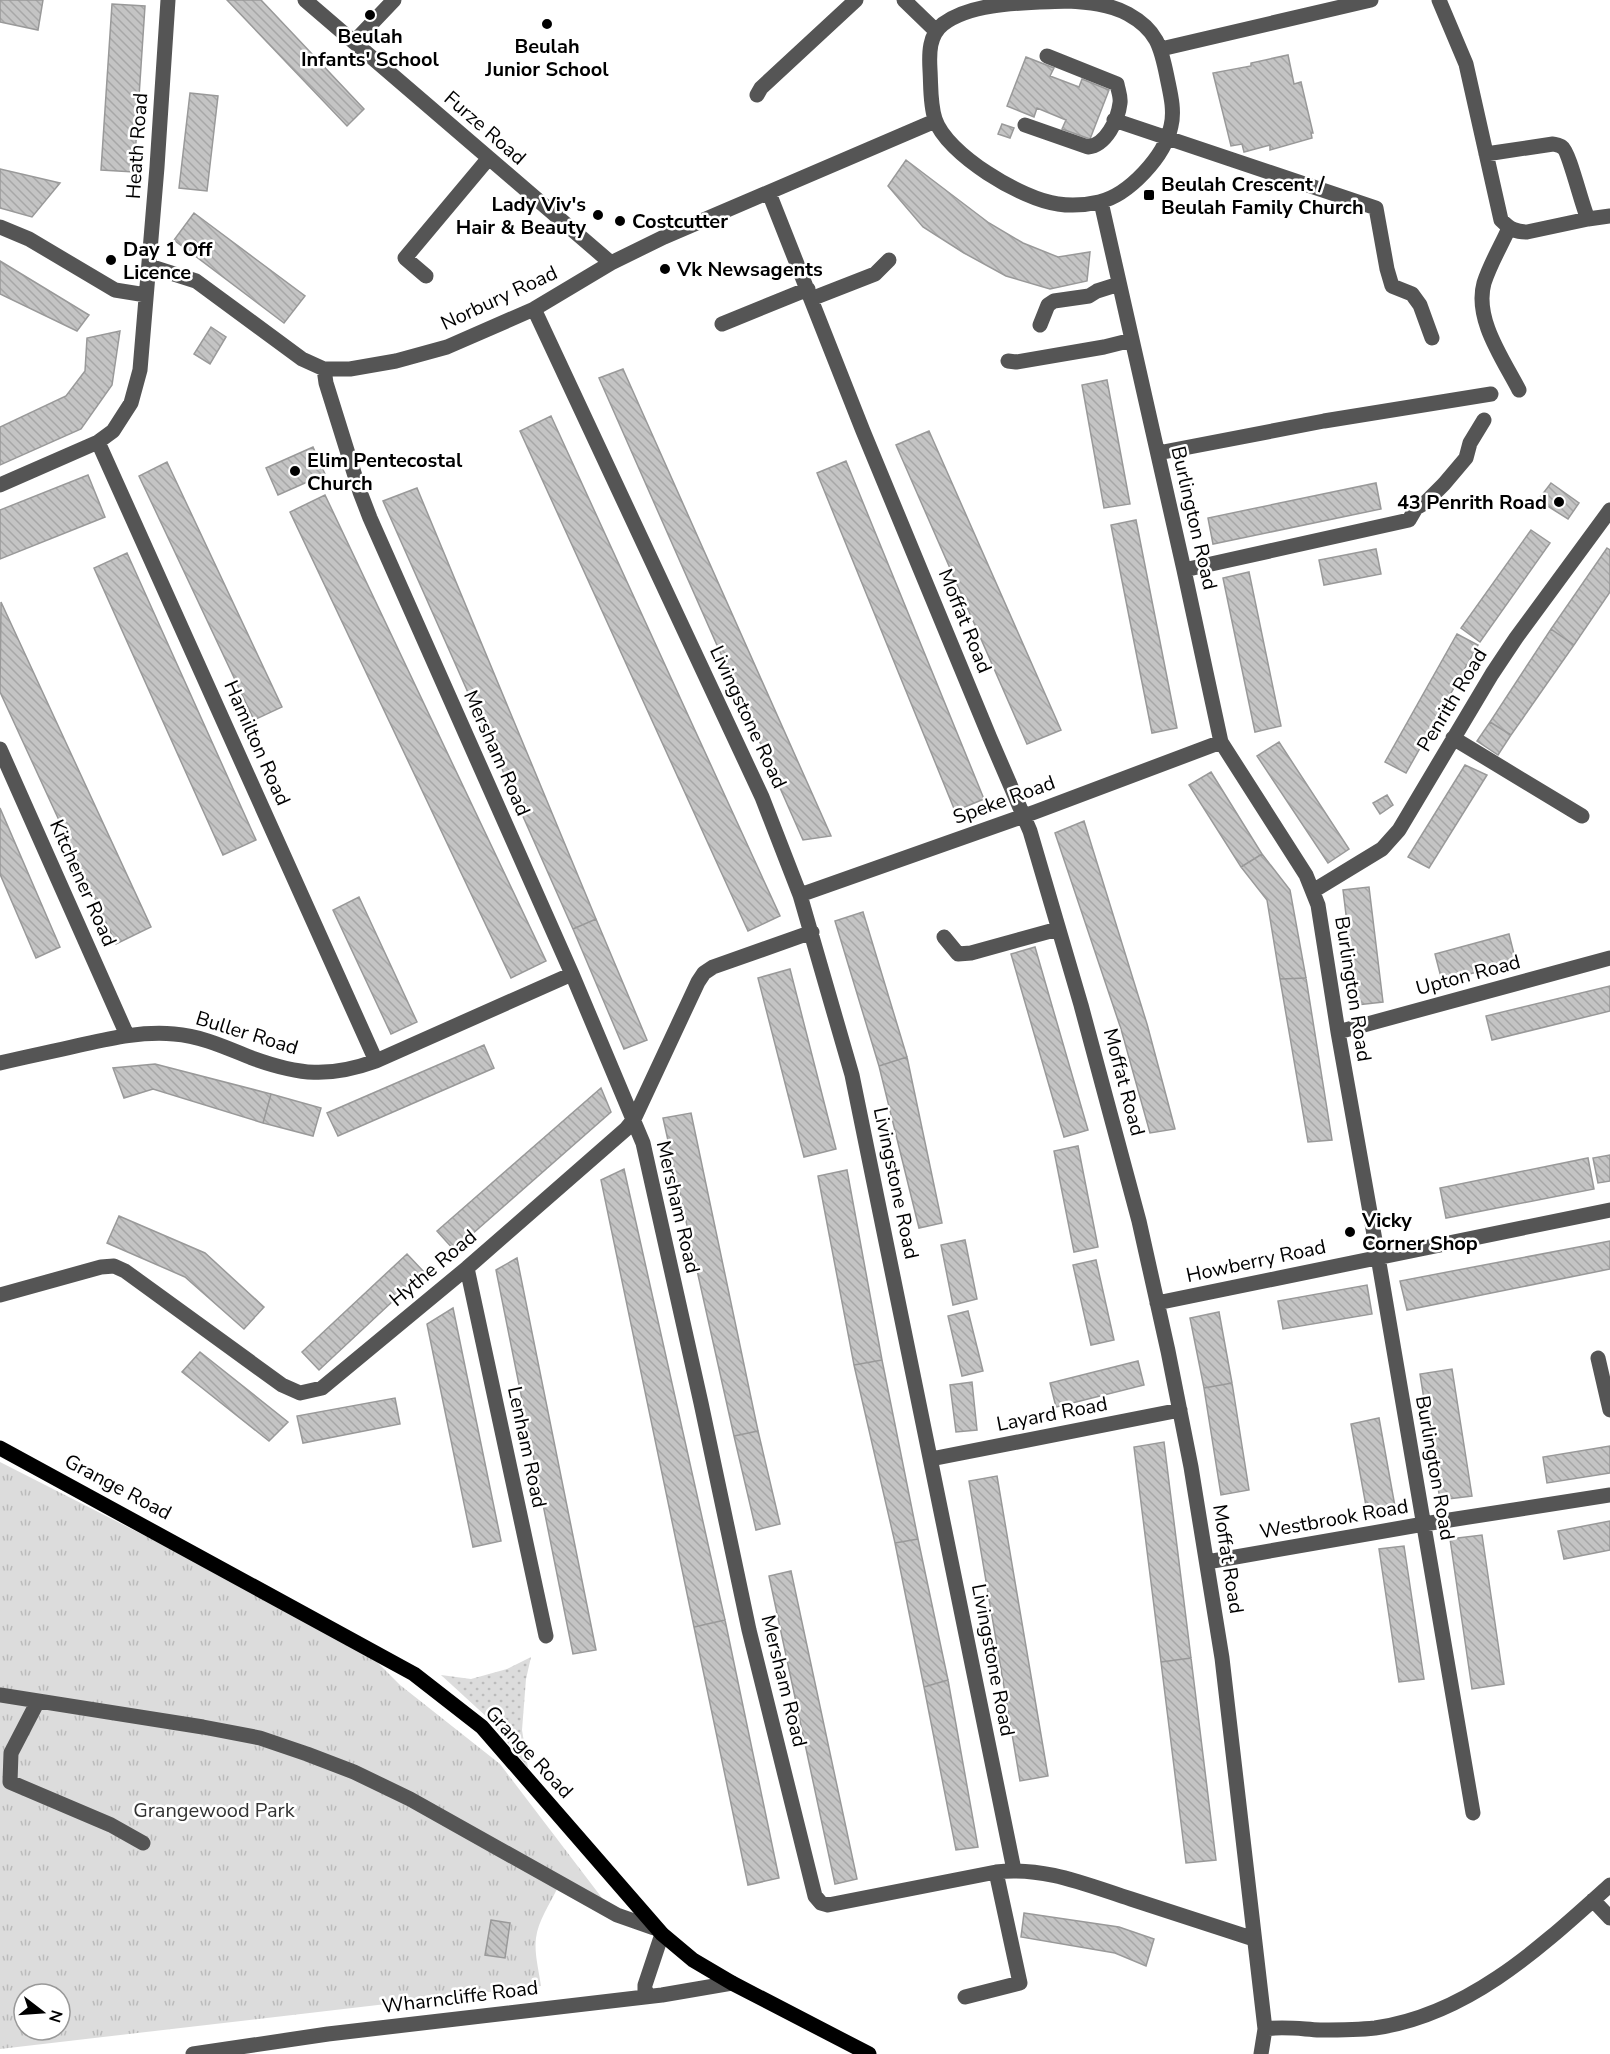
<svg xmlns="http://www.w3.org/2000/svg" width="1610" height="2054" viewBox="0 0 1610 2054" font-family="'Nunito Sans',sans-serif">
	<defs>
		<pattern id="grass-dots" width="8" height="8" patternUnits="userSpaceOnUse" patternTransform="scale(1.5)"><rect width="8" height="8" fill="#dcdcdc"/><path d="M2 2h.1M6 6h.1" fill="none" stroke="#bbb" stroke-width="1.8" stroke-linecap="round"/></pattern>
		<pattern id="park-tufts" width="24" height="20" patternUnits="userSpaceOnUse" patternTransform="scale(1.5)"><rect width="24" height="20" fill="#dcdcdc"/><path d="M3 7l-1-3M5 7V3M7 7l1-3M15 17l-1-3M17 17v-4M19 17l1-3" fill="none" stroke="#bbb"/></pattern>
		<pattern id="building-back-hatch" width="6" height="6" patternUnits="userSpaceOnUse" patternTransform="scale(1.5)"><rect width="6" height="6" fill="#c4c4c4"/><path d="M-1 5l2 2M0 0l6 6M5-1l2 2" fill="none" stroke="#a7a7a7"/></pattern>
	</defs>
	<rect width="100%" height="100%" fill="#fff"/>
	<path fill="url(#grass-dots)" d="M531,1657l-5,22 -4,51 6,38 -39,-49 -48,-44 30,4 36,-10z"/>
	<path fill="url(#park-tufts)" fill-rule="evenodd" d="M0,1462l338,172 38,27 24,24 100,79 102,134 -8,12 -37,-21c-7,15 -19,32 -21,49 -2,15 3,33 5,48l-541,63zM24,1994h36v36h-36z"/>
	<path fill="url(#building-back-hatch)" stroke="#999" stroke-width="1.5" d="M0,0h43l-5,30 -38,-8z
		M227,0h34l103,109 -17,17z
		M112,4l33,2 -11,166 -33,-2z
		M1288,55l6,29 7,-2 12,51h-2l1,5 -42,12v-5l-26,7 -2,-8 -11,2 -18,-73 38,-7v-3z
		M1026,57l28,11 -4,8 29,11 3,-8 27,11 -19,49 -28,-10 4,-9 -29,-12 -3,9 -27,-11z
		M190,93l28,3 -11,95 -28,-3z
		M1002,124l12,4 -4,10 -12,-4z
		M906,160l83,63 34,20 35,14 32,-5 -3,29 -37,8 -44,-13 -42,-23 -41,-26 -35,-41z
		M0,169l60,14 -28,34 -32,-9z
		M194,213l111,83 -21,27 -110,-83z
		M0,261l89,54 -12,16 -77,-37z
		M211,327l15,10 -16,27 -16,-10z
		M120,331l-8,54 -31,44 -81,36v-38l66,-31 19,-25 2,-33z
		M623,369l208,467 -28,4 -204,-462z
		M1107,380l23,124 -26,4 -22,-123z
		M551,416l229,500 -32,15 -228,-500z
		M929,431l132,299 -34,14 -131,-299z
		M313,447l12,27 -47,21 -12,-27z
		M846,461l138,338 -29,12 -138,-338z
		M167,462l115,245 -28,13 -115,-244z
		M88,475l17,42 -105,42v-49z
		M1376,483l5,26 -168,35 -5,-26z
		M1551,483l28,20 -11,16 -30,-19z
		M417,488l179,431 -23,10 -190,-428z
		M325,495l221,466 -35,17 -221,-466z
		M1136,520l41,208 -25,5 -41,-208z
		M1531,530l19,13 -70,99 -19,-14z
		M1607,548l3,2v42l-36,53 -23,-16z
		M1376,549l5,25 -57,11 -5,-25z
		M127,553l129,287 -33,15 -129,-287z
		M1249,572l32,154 -26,6 -32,-154z
		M1,602l150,325 -35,17 -116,-252z
		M1551,629l23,16 -63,90 -21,-13z
		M1457,634l21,11 -72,128 -21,-11z
		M1490,722l21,13 -13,20 -21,-14z
		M1279,742l70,107 -21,14 -71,-107z
		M1465,765l22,10 -58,93 -21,-11z
		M1211,772l51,82 -21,13 -52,-82z
		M1387,795l6,10 -13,9 -7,-11z
		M0,808l60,139 -24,11 -36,-84z
		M1084,821l63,203 28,105 -25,4 -29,-104 -66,-196z
		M1262,854l28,36 16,88 -26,1 -13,-79 -26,-33z
		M1369,887l14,115 -26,3 -14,-115z
		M359,897l58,125 -26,12 -58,-124z
		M863,912l44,145 -28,9 -44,-145z
		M596,919l51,121 -23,9 -51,-120z
		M1509,934l7,28 -74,19 -7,-27z
		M1035,947l53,183 -24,7 -53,-183z
		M790,969l46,180 -32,8 -46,-179z
		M1306,978l26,162 -24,2 -28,-163z
		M1610,986v25l-118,29 -6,-24z
		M484,1045l10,23 -156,68 -11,-23z
		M907,1057l35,166 -23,5 -40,-162z
		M155,1064l116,30 -8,29 -110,-34 -29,9 -11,-30z
		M601,1088l10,24 -157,138 -17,-19z
		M271,1094l50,14 -8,28 -50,-13z
		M691,1113l67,318 -24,5 -71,-318z
		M1078,1146l20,101 -24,5 -20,-101z
		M1610,1155v26l-12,2 -5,-25z
		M1588,1158l6,31 -148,29 -6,-30z
		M624,1169l101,451 -31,7 -93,-447z
		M847,1170l35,190 -28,5 -36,-189z
		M119,1216l86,37 59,54 -20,22 -59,-52 -78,-34z
		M965,1240l12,59 -24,6 -12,-60z
		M1610,1241v28l-203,41 -7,-29z
		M407,1254l17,18 -105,98 -17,-18z
		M517,1258l79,392 -23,4 -77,-384z
		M1096,1260l18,80 -23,5 -18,-80z
		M1367,1285l5,29 -89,15 -5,-28z
		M453,1308l48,233 -28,6 -46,-223z
		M968,1311l15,60 -21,5 -14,-60z
		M1219,1312l13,71 -28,5 -14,-70z
		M200,1352l88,70 -19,19 -87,-69z
		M882,1360l36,179 -23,4 -41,-178z
		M1138,1361l6,24 -88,22 -6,-24z
		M1452,1369l20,127 -32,4 -20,-126z
		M972,1382l5,48 -21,2 -6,-47z
		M1232,1383l17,107 -28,5 -17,-107z
		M395,1398l5,26 -97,19 -6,-27z
		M1379,1418l17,94 -28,5 -17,-93z
		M758,1431l22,93 -24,6 -22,-94z
		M1164,1442l27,216 -30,4 -27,-215z
		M1610,1446v27l-63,10 -4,-26z
		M997,1476l51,300 -28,5 -51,-300z
		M1610,1521v29l-46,9 -6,-28z
		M1482,1535l22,149 -32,5 -22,-150z
		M918,1539l30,141 -24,7 -29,-144z
		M1404,1546l20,133 -25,3 -20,-133z
		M791,1571l66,308 -22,5 -66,-308z
		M725,1620l54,258 -31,7 -54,-258z
		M1191,1658l25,202 -30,3 -25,-201z
		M948,1680l30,167 -22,3 -32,-163z
		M1024,1913l95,14 35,12 -8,27 -31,-13 -94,-16z
		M491,1920l19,3 -5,35 -20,-3z"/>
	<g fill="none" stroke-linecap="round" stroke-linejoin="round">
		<path stroke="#555" stroke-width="15" d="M305,0l306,263
			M904,0l32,31
			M1439,0l27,64 35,156c9,9 15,12 26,12l61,-13 22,-3
			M1067,1c20,1 43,3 61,13 29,16 33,33 39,63 3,15 8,33 4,49 -6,30 -42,69 -72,76 -13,3 -28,4 -41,2 -35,-4 -112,-50 -123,-85 -5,-15 -4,-33 -5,-49 -1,-17 -1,-35 13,-46 30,-23 87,-21 124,-23z
			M354,42l40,-42
			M1161,49l210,-49
			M757,95l4,-7 95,-88
			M1114,120l262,88 11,61 5,17 20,8 8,11 12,33
			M1025,125l63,22c18,-2 30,-27 32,-44 1,-6 -2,-13 -3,-19l-70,-28
			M1486,154l67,-10c2,0 8,2 9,3 7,4 20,59 26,72
			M769,193l94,238 127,307 40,93 51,174 58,216 29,130 23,116 31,191 43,371 -4,25
			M1101,202l83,368 37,172 85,133 12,30 20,127 40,225 95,556
			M0,227l29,12 86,51 31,5
			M1509,228c-8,18 -19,36 -25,55 -10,36 19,76 35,107
			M149,266l47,15 106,78 22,10h26l46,-8 51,-14 87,-38 77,-46 53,-26 271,-116
			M426,276l-21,-18 83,-99
			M811,299l64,-25 14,-14
			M534,309l228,488 38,98 52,180 162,795
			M722,324l86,-35
			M1040,325l8,-20 6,-4 35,-5 8,-5 22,-7
			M1008,361l8,1 88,-15 28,-7
			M324,369l2,14 34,109 10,26 202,456 71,169 58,260 48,227 66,266 6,7 7,2 168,-33c47,-6 91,13 135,27 41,13 82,27 123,40
			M98,442l278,619
			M1158,453l166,-32 167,-27
			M0,485l98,-43 15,-11 18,-28 9,-33 17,-203 11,-167
			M1184,570l225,-50 7,-12 9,-5 19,-19 22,-26 4,-15 14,-23
			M1453,738l129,78
			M0,749l127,286
			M1313,891l69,-42 17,-19 93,-156 24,-36 94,-128
			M800,895l235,-83 186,-70
			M944,937l14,17 13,-1 87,-24
			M1338,1032l272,-74
			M0,1063c25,-6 50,-11 76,-17 32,-7 64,-15 98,-12 28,2 53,14 78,24 47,17 77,20 124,3l196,-87
			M467,1268l79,368
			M0,1295l101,-28 13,-1 11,5 157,114 18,8 22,-5 145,-120 159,-139 8,-10 64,-137 6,-9 9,-6 99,-35
			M1157,1303l453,-93
			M1598,1358l12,52
			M931,1459l249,-49
			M1207,1562l217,-38 186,-29
			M0,1695l203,32 57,11 47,16 47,18 56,27 207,116 37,13
			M38,1701l-27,52 -1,29 101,43 32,18
			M1593,1900l17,18
			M645,1997v-12l17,-51
			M965,1997l55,-14 -24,-111
			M1265,2029c18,-3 36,0 55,1 17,0 37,0 55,-2 94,-13 167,-82 235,-143
			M193,2054l135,-20 334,-39 70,-12"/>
		<path stroke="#000" stroke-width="15" d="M0,1448l414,226 68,53 180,207 31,26 39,23 137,71"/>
	</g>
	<g fill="#000" stroke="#fff" stroke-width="2">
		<circle cx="370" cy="15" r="6"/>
		<circle cx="547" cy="24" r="6"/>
		<rect x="1143" y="189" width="12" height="12" rx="3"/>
		<circle cx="598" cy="215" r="6"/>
		<circle cx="620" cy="221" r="6"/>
		<circle cx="111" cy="260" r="6"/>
		<circle cx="665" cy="269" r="6"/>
		<circle cx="295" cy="471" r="6"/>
		<circle cx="1559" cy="502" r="6"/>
		<circle cx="1350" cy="1232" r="6"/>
	</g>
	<g text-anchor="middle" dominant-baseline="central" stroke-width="5" stroke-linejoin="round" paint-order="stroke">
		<g font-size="20" font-weight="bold" fill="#000" stroke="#fff" text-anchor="start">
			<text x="370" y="36" text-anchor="middle">Beulah<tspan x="370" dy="23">Infants' School</tspan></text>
			<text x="547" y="46" text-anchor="middle">Beulah<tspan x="547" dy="23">Junior School</tspan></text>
			<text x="1161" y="184">Beulah Crescent /<tspan x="1161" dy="23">Beulah Family Church</tspan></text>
			<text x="586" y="204" text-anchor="end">Lady Viv's<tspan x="586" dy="23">Hair &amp; Beauty</tspan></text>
			<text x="632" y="221">Costcutter</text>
			<text x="123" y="249">Day 1 Off<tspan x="123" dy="23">Licence</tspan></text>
			<text x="677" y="269">Vk Newsagents</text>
			<text x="307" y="460">Elim Pentecostal<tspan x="307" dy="23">Church</tspan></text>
			<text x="1547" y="502" text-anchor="end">43 Penrith Road</text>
			<text x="1362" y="1220">Vicky<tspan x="1362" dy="23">Corner Shop</tspan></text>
		</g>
		<g font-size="20" fill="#000" stroke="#fff">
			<text transform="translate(485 128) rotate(41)">Furze Road</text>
			<text transform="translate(137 146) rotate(-86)">Heath Road</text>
			<text transform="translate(499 298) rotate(-25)">Norbury Road</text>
			<text transform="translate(1194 518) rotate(77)">Burlington Road</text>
			<text transform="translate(965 621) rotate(68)">Moffat Road</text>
			<text transform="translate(1452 700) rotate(-59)">Penrith Road</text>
			<text transform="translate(748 717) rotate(65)">Livingstone Road</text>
			<text transform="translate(257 743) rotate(66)">Hamilton Road</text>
			<text transform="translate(497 753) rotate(66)">Mersham Road</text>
			<text transform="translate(1004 800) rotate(-20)">Speke Road</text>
			<text transform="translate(83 883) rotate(66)">Kitchener Road</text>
			<text transform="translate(1468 975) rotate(-15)">Upton Road</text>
			<text transform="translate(1353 989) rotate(81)">Burlington Road</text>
			<text transform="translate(247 1033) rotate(17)">Buller Road</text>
			<text transform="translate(1124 1082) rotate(75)">Moffat Road</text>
			<text transform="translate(896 1183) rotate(78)">Livingstone Road</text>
			<text transform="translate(678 1207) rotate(77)">Mersham Road</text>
			<text transform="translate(1256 1261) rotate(-12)">Howberry Road</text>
			<text transform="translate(433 1268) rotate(-40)">Hythe Road</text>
			<text transform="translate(1052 1414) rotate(-11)">Layard Road</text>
			<text transform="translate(527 1447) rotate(78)">Lenham Road</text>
			<text transform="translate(1435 1468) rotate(80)">Burlington Road</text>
			<text transform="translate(118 1487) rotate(28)">Grange Road</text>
			<text transform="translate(1334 1519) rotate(-10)">Westbrook Road</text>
			<text transform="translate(1228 1559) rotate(81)">Moffat Road</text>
			<text transform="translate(993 1660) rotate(79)">Livingstone Road</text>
			<text transform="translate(784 1681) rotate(76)">Mersham Road</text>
			<text transform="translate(529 1752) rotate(47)">Grange Road</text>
			<text transform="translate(460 1997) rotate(-7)">Wharncliffe Road</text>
		</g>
		<g font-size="20" fill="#333" stroke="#fff">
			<text x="214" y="1810">Grangewood Park</text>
		</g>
	</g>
	<g transform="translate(42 2012) rotate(107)"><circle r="28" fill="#ffffff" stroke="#999999" stroke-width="1.5"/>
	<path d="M0-4.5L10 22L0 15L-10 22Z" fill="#000000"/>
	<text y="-9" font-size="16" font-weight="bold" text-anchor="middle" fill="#000000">N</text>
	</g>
</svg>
